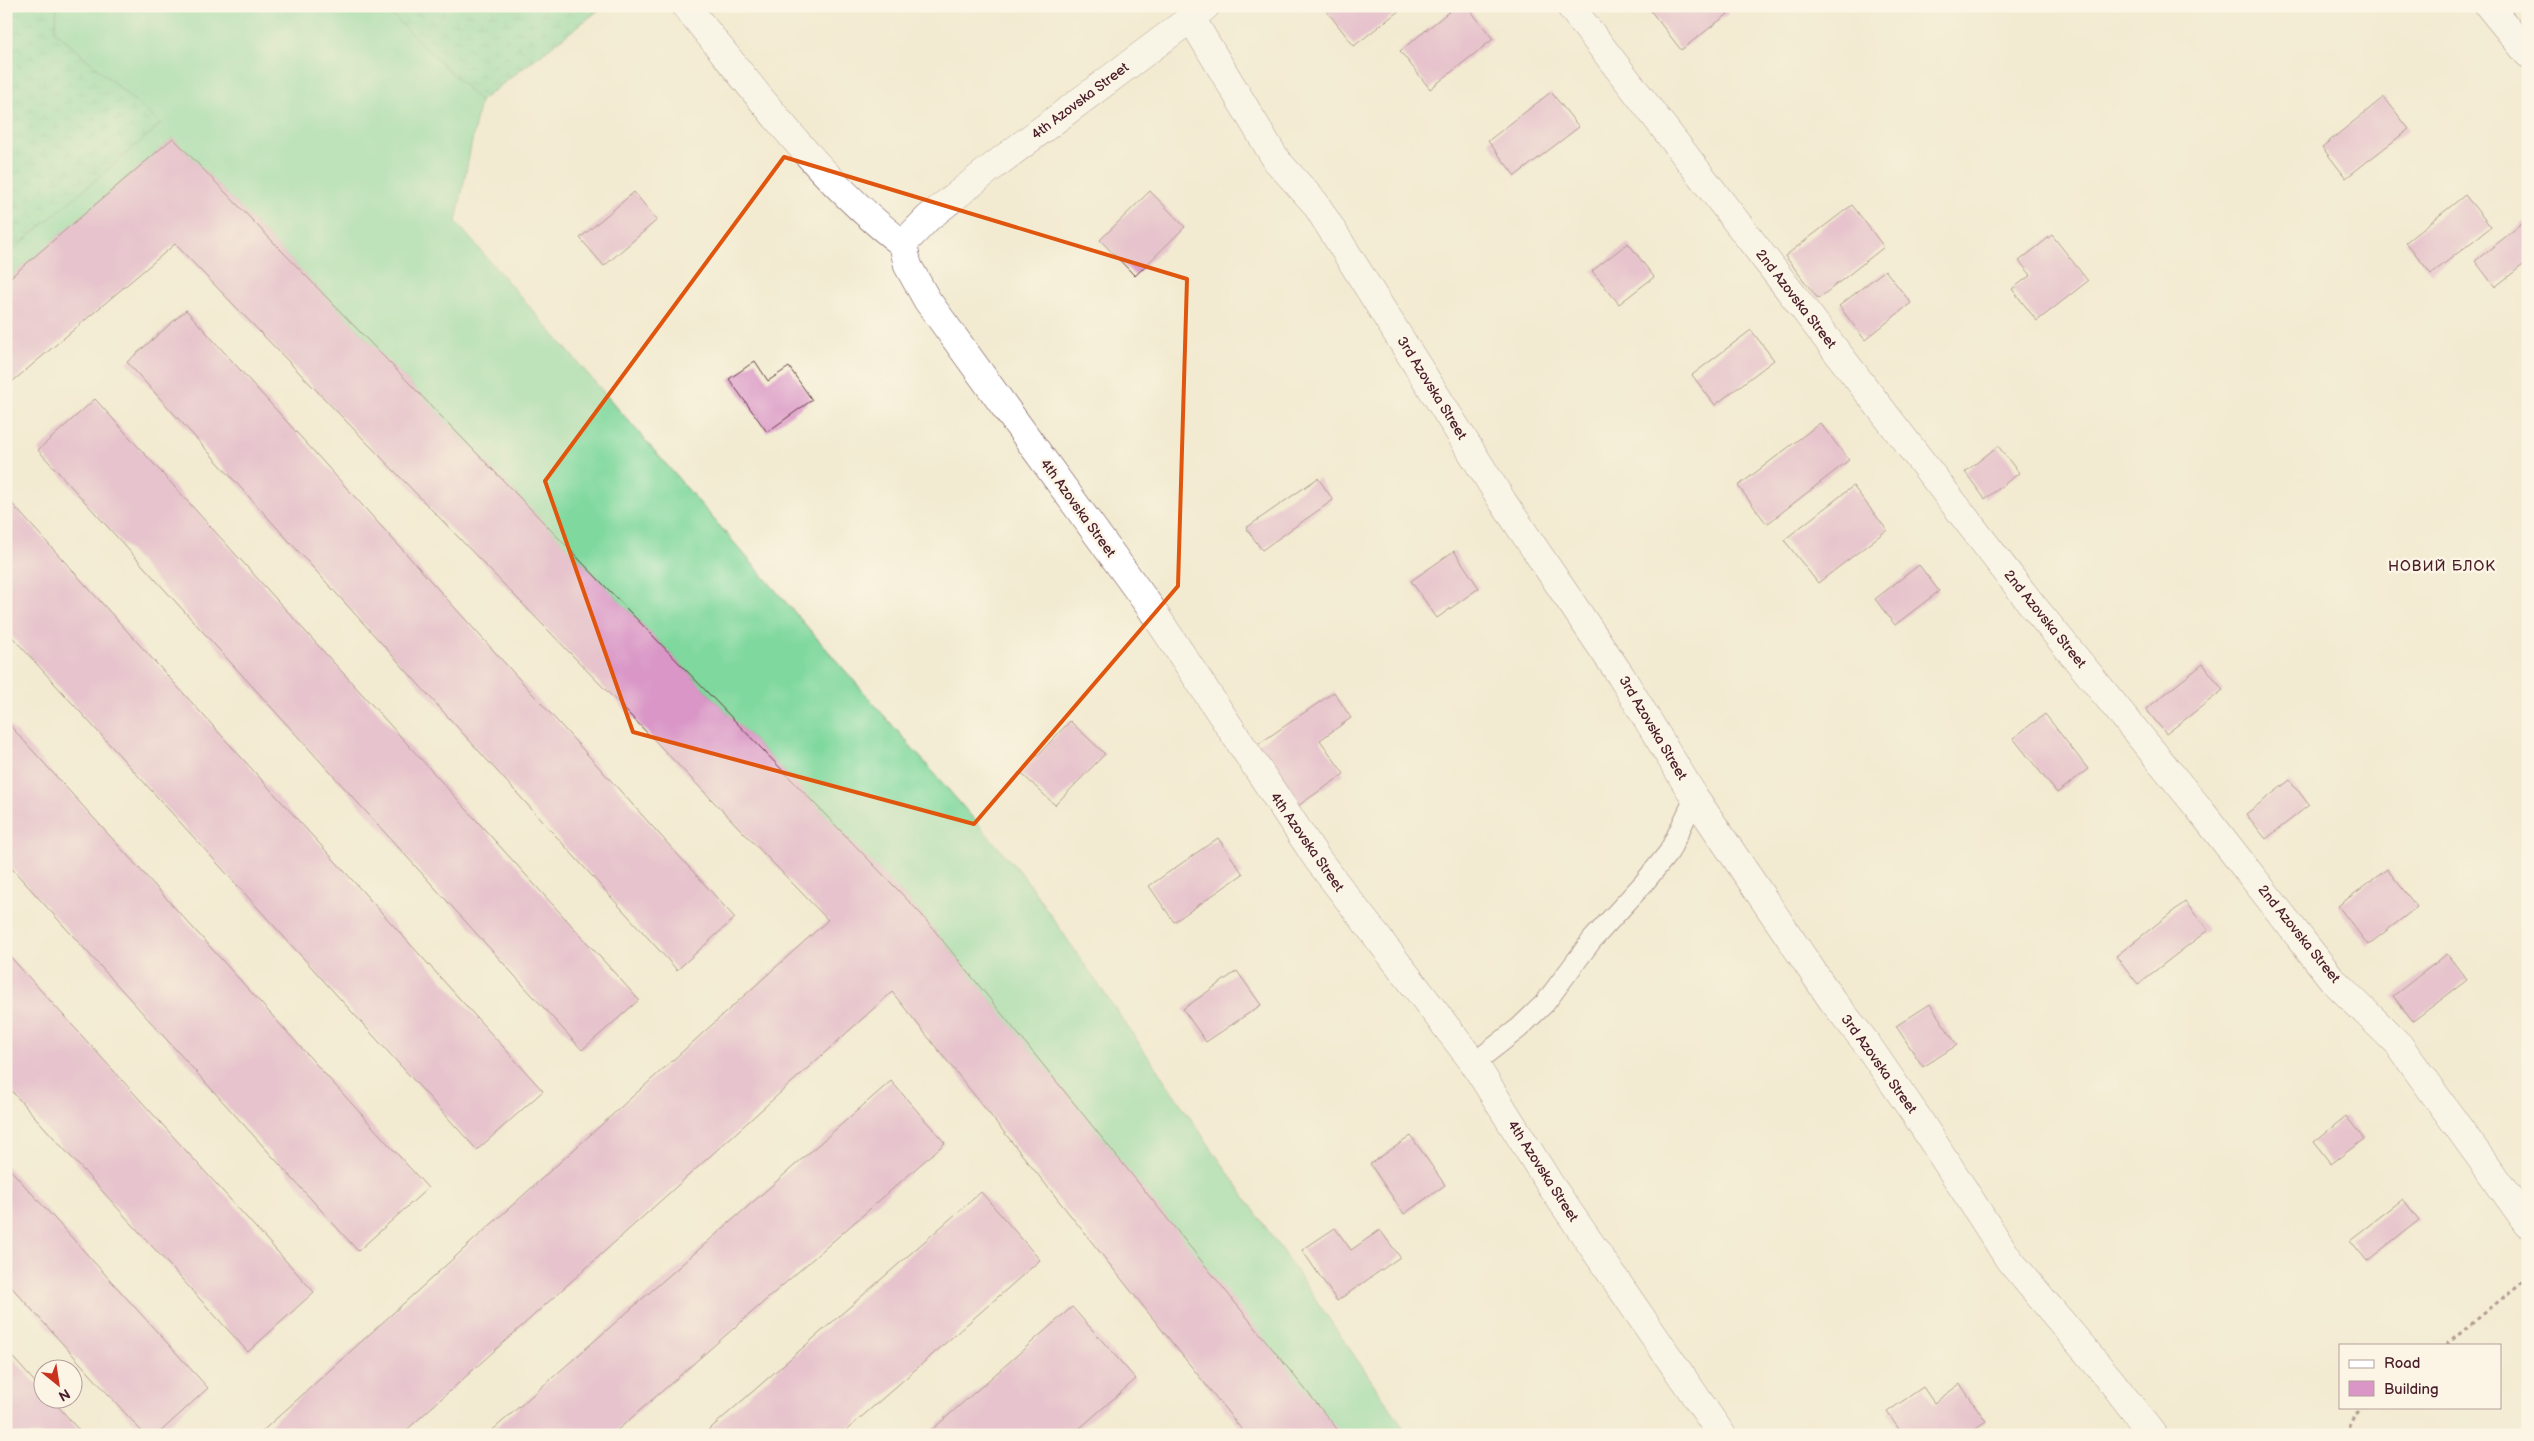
<svg xmlns="http://www.w3.org/2000/svg" width="2534" height="1441" viewBox="0 0 2534 1441" font-family="'Balsamiq Sans',sans-serif">
	<defs>
		<pattern id="wetland-marsh" width="20" height="14" patternUnits="userSpaceOnUse" patternTransform="scale(1.25)"><rect width="20" height="14" fill="#7fd89e"/><path d="M1 5h8M5 5V1M11 12h8M15 12V8" fill="none" stroke="#6fb988"/></pattern>
	</defs>
	<rect width="100%" height="100%" fill="#fcf5e5"/>
	<filter id="ink" filterUnits="userSpaceOnUse"><feTurbulence type="fractalNoise" baseFrequency=".02" numOctaves="2"/><feDisplacementMap in="SourceGraphic" scale="10" xChannelSelector="R" yChannelSelector="G"/><feConvolveMatrix kernelMatrix="1 2 1 2 8 2 1 2 1" color-interpolation-filters="sRGB"/></filter>
	<filter id="wash" filterUnits="userSpaceOnUse"><feTurbulence type="fractalNoise" baseFrequency=".0096" numOctaves="4" result="noise"/><feDisplacementMap in="SourceGraphic" scale="20" xChannelSelector="R" yChannelSelector="G"/><feGaussianBlur stdDeviation="1.12" result="paint"/><feColorMatrix in="noise" values="0 0 0 0 0 0 0 0 0 0 0 0 0 0 0 0 0 1.4 0 .05"/><feComposite in="paint" operator="in"/></filter>
	<g filter="url(#wash)">
		<rect width="100%" height="100%" fill="#f2ebd1"/>
		<path fill="#7fd89e" stroke="#647c64" d="M6,6h598l-124,95 -24,121 569,656 384,557h-74l2,-5 -415,-515 -749,-777 -167,143z"/>
		<path fill="url(#wetland-marsh)" stroke="#647c64" d="M6,6h51l-2,25 106,93 -155,132z
			M383,6h221l-124,95z"/>
		<g id="blocks">
			<path fill="#d996c7" d="M1332,6h73l-51,40 -28,-36z
				M1456,6h11l26,33 -63,50 -30,-38z
				M1647,6h75l6,8 -47,36z
				M1551,92l28,35 -64,49 -27,-35z
				M2384,97l25,32 -63,49 -24,-31z
				M173,138l749,777 416,515 -8,5h-84l-354,-443 -491,443h-143l570,-515 -653,-676 -169,143v-106z
				M1150,191l35,36 -50,49 -35,-36z
				M634,192l23,28 -53,46 -24,-28z
				M2465,195l26,32 -60,47 -25,-32z
				M1852,205l32,42 -66,52 -33,-43z
				M2528,219v42l-33,26 -20,-26z
				M2052,235l36,46 -51,40 -25,-32 19,-14 -12,-14z
				M1628,243l26,34 -35,27 -27,-33z
				M1885,270l26,33 -46,37 -26,-34z
				M186,310l549,608 -58,52 -550,-608z
				M1751,330l23,30 -59,45 -23,-30z
				M755,361l13,20 21,-14 23,33 -45,32 -38,-53z
				M95,399l544,601 -57,50 -544,-600z
				M1820,423l29,37 -82,64 -29,-38z
				M1998,446l21,27 -34,26 -20,-27z
				M1318,478l15,22 -71,50 -16,-22z
				M1853,486l34,44 -69,53 -34,-43z
				M6,497l537,594 -66,59 -471,-520z
				M1454,551l25,37 -42,30 -26,-37z
				M1919,565l20,26 -44,34 -20,-26z
				M2203,664l20,26 -57,44 -20,-25z
				M1334,692l17,26 -31,22 24,34 -52,36 -42,-60z
				M2045,714l43,55 -31,24 -44,-55z
				M6,721l422,467 -70,63 -352,-389z
				M1070,721l35,33 -50,51 -34,-32z
				M2290,780l19,25 -43,34 -20,-25z
				M1218,838l25,36 -69,48 -25,-36z
				M2387,869l30,38 -49,38 -30,-39z
				M2185,902l23,28 -70,54 -22,-28z
				M6,952l308,340 -66,60 -242,-267z
				M2447,954l20,26 -54,41 -20,-25z
				M1237,971l24,34 -55,37 -23,-33z
				M1930,1004l27,41 -34,22 -27,-41z
				M891,1081l54,62 -333,292h-125z
				M2346,1116l18,23 -33,25 -17,-22z
				M1411,1136l34,49 -41,29 -34,-50z
				M6,1165l202,223 -51,47h-12l-139,-154z
				M981,1192l59,68 -199,175h-138z
				M2403,1199l16,21 -52,41 -17,-21z
				M1335,1228l16,22 29,-20 20,27 -63,44 -35,-51z
				M1072,1307l64,72 -64,56h-146z
				M6,1350l36,40v8h9l32,37h-77z
				M1960,1384l26,37 -20,14h-63l-16,-23 36,-25 11,16z"/>
		</g>
	</g>
	<g filter="url(#ink)">
		<use href="#blocks" fill-opacity="0" stroke="#633e44" stroke-width="1"/>
		<g fill="none" stroke-linecap="round" stroke-linejoin="round">
			<defs>
				<path id="lane" d="M1474,1063l45,-35 26,-25 47,-63 51,-56 26,-32 26,-54"/>
				<path id="street" d="M686,6c65,79 135,177 217,238l25,-26 59,-47 204,-153
					M1206,6l-15,12 86,143 38,42 188,299 118,174 74,122 137,202 32,40 53,77 93,144 102,121 41,53
					M1570,6l463,600 164,200 135,173 67,66 129,179
					M2489,6l39,48
					M903,244l5,22 19,34 223,307 168,253 156,203 75,120 173,252"/>
			</defs>
			<use href="#lane" stroke="#633e44" stroke-width="22"/>
			<use href="#street" stroke="#633e44" stroke-width="29"/>
			<path stroke="#633e44" stroke-width="3" stroke-dasharray="4 4" stroke-linecap="butt" d="M2446,1345l82,-68
				M2345,1435l9,-19 9,-9"/>
			<use href="#lane" stroke="#fff" stroke-width="20"/>
			<use href="#street" stroke="#fff" stroke-width="28"/>
		</g>
	</g>
	<path d="M0 0H2534V1441H0ZM784,157l403,122 -9,307 -204,238 -341,-92 -88,-251z" fill="#f2ebd1" fill-opacity=".55" fill-rule="evenodd"/>
	<path fill="none" stroke="#e0560e" stroke-width="4" stroke-linejoin="round" d="M784,157l403,122 -9,307 -204,238 -341,-92 -88,-251z"/>
	<g text-anchor="middle" dominant-baseline="central" stroke-width="5" stroke-linejoin="round" paint-order="stroke">
		<g font-size="14" fill="#4a1f2b" stroke="#fcf5e5">
			<text transform="translate(1080 101) rotate(-37)">4th Azovska Street</text>
			<text transform="translate(1796 299) rotate(52)">2nd Azovska Street</text>
			<text transform="translate(1432 388) rotate(58)">3rd Azovska Street</text>
			<text transform="translate(1078 508) rotate(54)">4th Azovska Street</text>
			<text transform="translate(2045 619) rotate(51)">2nd Azovska Street</text>
			<text transform="translate(1653 728) rotate(59)">3rd Azovska Street</text>
			<text transform="translate(1307 842) rotate(55)">4th Azovska Street</text>
			<text transform="translate(2299 934) rotate(51)">2nd Azovska Street</text>
			<text transform="translate(1879 1064) rotate(54)">3rd Azovska Street</text>
			<text transform="translate(1543 1171) rotate(57)">4th Azovska Street</text>
		</g>
		<g font-size="15" letter-spacing="1" fill="#4a1f2b" stroke="#fcf5e5">
			<text x="2442" y="566">НОВИЙ БЛОК</text>
		</g>
	</g>
	<rect width="2534" height="1441" fill="none" stroke="#fcf5e5" stroke-width="25"/>
	<rect x="2339" y="1344" width="162" height="65" fill="#fcf5e5" stroke="#b59f9b"/>
	<rect x="2349" y="1360" width="25" height="8" fill="#ffffff" stroke="#b59f9b"/>
	<text x="2384" y="1368" font-size="15" fill="#4a1f2b">Road</text>
	<rect x="2349" y="1381" width="25" height="15" fill="#d996c7" stroke="#b59f9b"/>
	<text x="2384" y="1394" font-size="15" fill="#4a1f2b">Building</text>
	<g transform="translate(58 1384) rotate(150)"><circle r="24" fill="#fcf5e5" stroke="#b59f9b"/>
	<path d="M0-4L9 19L0 12L-9 19Z" fill="#c8321e"/>
	<text y="-8" font-size="14" font-weight="bold" text-anchor="middle" fill="#4a1f2b">N</text>
	</g>
</svg>
